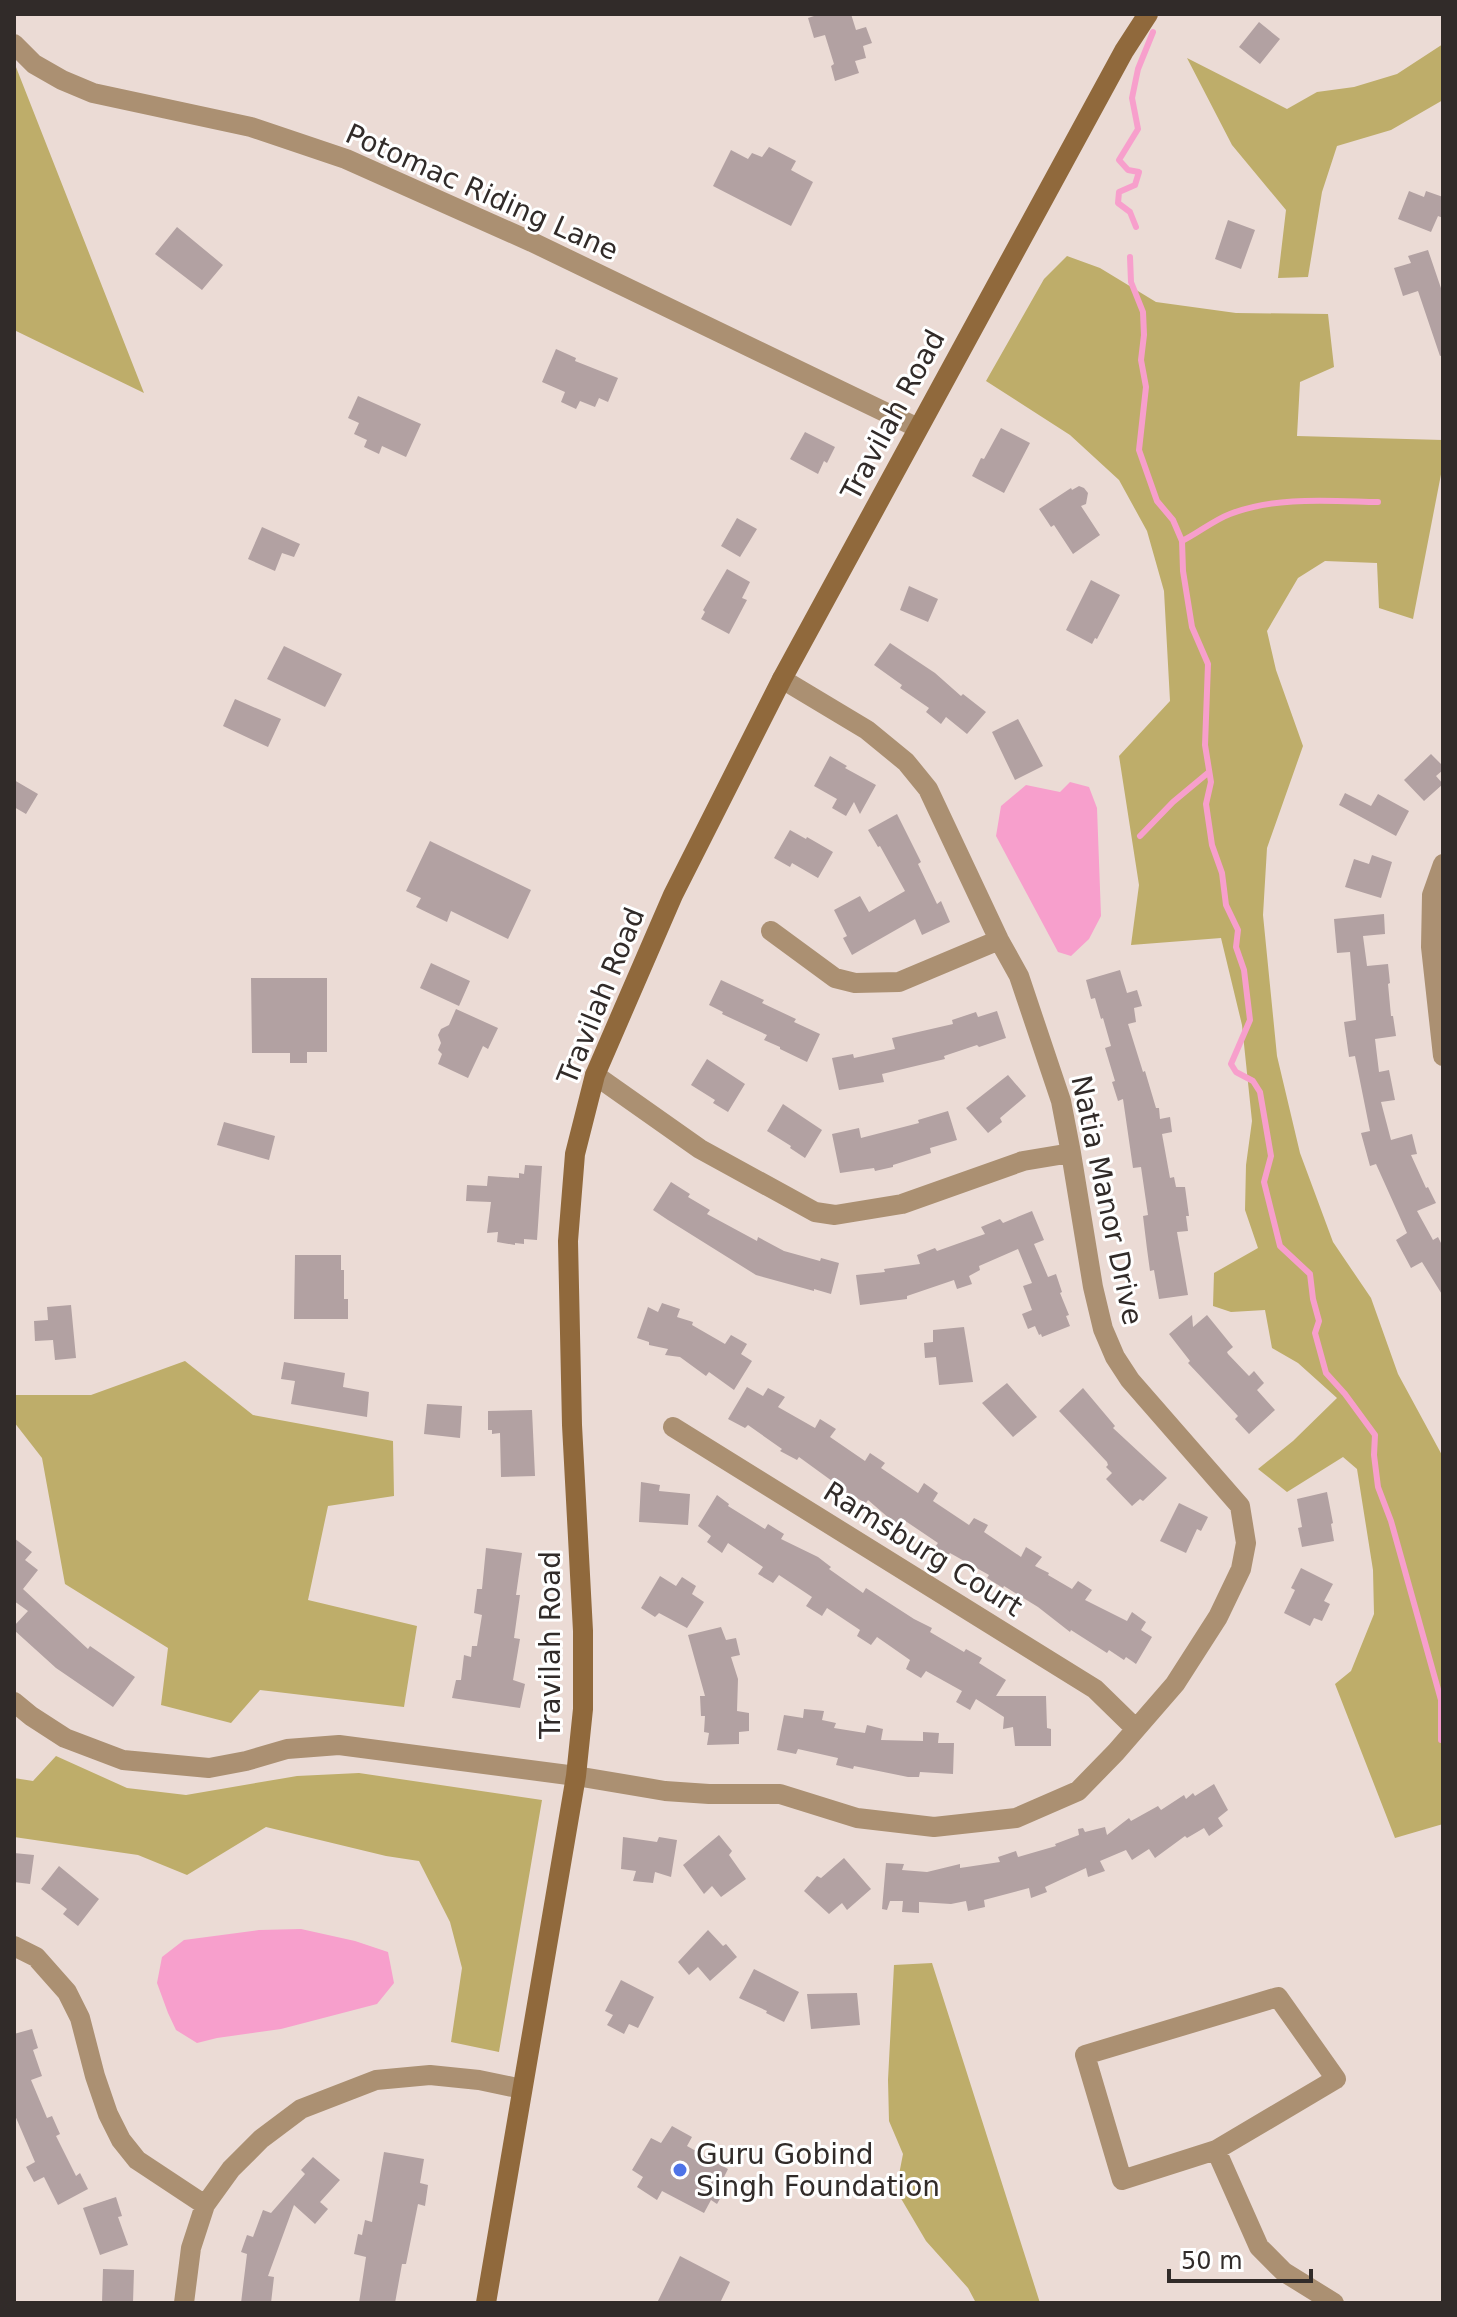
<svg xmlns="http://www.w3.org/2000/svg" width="1457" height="2317" viewBox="0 0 1457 2317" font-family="'DejaVu Sans',sans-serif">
	<rect width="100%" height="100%" fill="#ebdbd5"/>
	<path fill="#bead6a" d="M1443,44v56l-52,30 -54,16 -15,46 -14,85 -30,1 8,-68 -54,-65 -45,-87 100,51 30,-17 37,-5 43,-13z
		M14,62l130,331 -130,-63z
		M1067,256l33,12 56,34 80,11 92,1 6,53 -34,15 -3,54 146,4v24l-30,155 -34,-11 -2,-45 -52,-2 -27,17 -31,53 9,39 27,76 -36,102 -4,67 14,141 23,97 33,89 38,56 27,76 45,83v367l-48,14 -60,-154 16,-13 23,-57 -1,-44 -16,-101 -14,-12 -56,35 -29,-23 35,-28 44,-43 -39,-35 -26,-15 -7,-38 -34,2 -18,-6 1,-33 44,-25 -13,-38 1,-45 6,-44 -10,-96 -21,-87 -90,7 8,-60 -20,-129 51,-55 -6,-110 -17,-60 -28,-51 -49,-45 -84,-54 58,-102z
		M185,1361l68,54 140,26 1,55 -66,10 -20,94 109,26 -13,81 -144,-17 -29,33 -70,-18 7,-57 -103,-64 -23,-126 -28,-36v-27h77z
		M56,1756l71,32 59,7 111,-19 62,-3 183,27 -43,252 -48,-10 11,-74 -12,-46 -31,-61 -33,-5 -120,-29 -79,48 -49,-20 -124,-18v-59l19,3z
		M932,1963l108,340h-64l-8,-15 -42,-47 -30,-51 7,-36 -14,-33 -1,-41 6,-115z"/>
	<path fill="#f79fcc" d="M1070,782l19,5 8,21 4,108 -12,23 -18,17 -13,-4 -62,-116 5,-30 25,-21 34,7z
		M301,1929l54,12 33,11 6,31 -17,21 -96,25 -64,9 -20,5 -21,-13 -8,-17 -11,-30 5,-26 22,-17 75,-10z"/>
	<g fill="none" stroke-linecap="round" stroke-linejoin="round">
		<path stroke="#f79fcc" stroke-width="6" d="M1136,227l-6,-15 -12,-9 1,-11 16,-7 4,-13 -11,-2 -9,-10 19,-31 -6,-31 6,-29 15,-37
			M1130,257l1,25 12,30 1,23 -3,25 5,27 -7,63 18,51 16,19 9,21 1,30 9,56 16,37 -3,81 6,37 -5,22 6,41 10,28 4,32 12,25 -2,17 8,23 6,50 -19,44 5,8 17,9 7,11 11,64 -7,26 16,64 30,28 3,25 6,22 -4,12 11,40 19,21 30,41 -1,20 4,32 13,34 50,179v40
			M1182,541c16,-8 32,-21 48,-27 47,-18 100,-13 148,-12
			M1140,836l33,-34 36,-30"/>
	</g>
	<path fill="#b2a1a2" d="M820,14h31l5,16 10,-3 6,16 -9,3 3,12 -11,3 4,12 -24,8 -4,-15 3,-2 -9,-29 -11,3 -6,-20z
		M1259,22l21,17 -20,25 -21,-17z
		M769,147l27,14 -5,9 22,12 -22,44 -78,-40 18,-36 17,9 4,-6 10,4z
		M1409,191l15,6 2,-6 17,6v21l-5,-2 -7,16 -33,-13z
		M1228,220l27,10 -14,39 -26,-10z
		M177,227l46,38 -21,25 -47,-36z
		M1428,250l15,44v61l-3,1 -22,-65 -15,5 -9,-28 17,-5 -3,-7z
		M556,349l20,9 -1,3 43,17 -10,24 -9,-4 -4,9 -15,-6 -4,8 -15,-7 4,-10 -23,-10z
		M358,396l63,28 -15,33 -24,-11 -3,8 -15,-7 3,-7 -13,-6 5,-11 -11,-5z
		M1001,428l29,15 -26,50 -32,-17 9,-18 3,1z
		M805,432l30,15 -8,16 -3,-2 -6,13 -28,-15z
		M1079,486l5,2 4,5 -2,11 -5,2 19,29 -27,19 -19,-29 -3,2 -12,-18 32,-21 1,2z
		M737,518l20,11 -17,28 -19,-11z
		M262,527l38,17 -6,13 -12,-4 -7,18 -27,-12z
		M727,569l23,13 -8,16 5,2 -18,34 -28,-15 4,-7 -2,-2z
		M1091,580l29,15 -23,44 -2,-1 -3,6 -26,-14z
		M909,586l29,13 -10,23 -28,-12z
		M890,643l45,30 26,23 2,-2 23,18 -19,22 -21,-17 -5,7 -15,-12 3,-4 -29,-20 2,-3 -28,-20z
		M284,646l58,28 -17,33 -58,-28z
		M235,699l46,20 -13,28 -45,-21z
		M1018,719l25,47 -28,14 -23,-48z
		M1431,754l12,12v4l-7,6 7,8 -19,17 -20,-21z
		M830,756l17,10 -2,2 31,17 -16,29 -6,-12 -8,14 -14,-8 5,-9 -23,-13z
		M14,780l24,14 -12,20 -12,-7z
		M1345,793l26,13 7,-12 31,17 -13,25 -57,-31z
		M897,814l24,48 -3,2 19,40 4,-3 9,21 -28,13 -7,-16 -63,36 -9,-17 4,-2 -13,-26 26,-14 9,16 36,-21 -25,-45 -2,1 -10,-17z
		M790,830l16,9 1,-2 26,15 -15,26 -26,-15 -2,4 -16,-9z
		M430,841l101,49 -23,49 -57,-28 -4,11 -31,-15 5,-9 -15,-7z
		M1372,855l20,7 -11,36 -36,-11 9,-28 15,5z
		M1384,914l1,20 -22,2 4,30 21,-2 2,19 -2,1 3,32h2l3,20 -21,3 4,33 10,-2 6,30 -14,2 10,38 21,-6 5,20 -6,1 15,33 2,-1 8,16 -19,8 16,29 5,-3 5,10v49l-21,-34 -11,6 -15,-28 11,-7 -31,-69 -6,2 -9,-33 9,-2 -15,-75 -6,1 -5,-35 12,-2 -6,-68 -13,1 -3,-34z
		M431,963l39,18 -11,25 -39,-18z
		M1120,970l7,23 10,-3 5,16 -8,2 2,14 -8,2 15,48 2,-1 11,37h3l1,11 10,-2 2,15 -10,2 8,44 4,-1 2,10h9l4,29h-3l2,15 -11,1 11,63 -29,4 -5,-29 -4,1 -3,-22 -4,-33 5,-1 -7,-48 -8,1 -10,-69 -5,2 -6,-19 3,-1 -10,-33 6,-2 -8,-28 -2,1 -6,-21 -4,1 -5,-19z
		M251,978h76v74h-20v11h-17v-10h-38z
		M721,980l43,20 -2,3 34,16 -2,3 26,12 -13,28 -27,-13v-2l-16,-7 3,-5 -45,-21 1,-2 -14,-7z
		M456,1009l42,19 -10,21 -5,-3 -15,32 -30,-14 4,-10 -4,-4 3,-7 -3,-8 3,-6 8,-4z
		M997,1011l9,27 -27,9 -2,-2 -33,11 1,3 -63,15 2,8 -45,8 -7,-32 21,-4 1,4 41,-9 -3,-11 61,-14 -1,-4 24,-8 2,5z
		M707,1059l38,25 -17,28 -15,-9 2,-3 -24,-15z
		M1008,1075l18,21 -26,22 2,4 -14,11 -22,-25z
		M783,1104l39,26 -17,28 -15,-10 1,-2 -24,-15z
		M948,1111l9,29 -27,8 1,5 -38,12v2l-18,4 -1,-3 -34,5 -8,-39 27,-6 2,10 58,-15 -1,-3z
		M224,1122l51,14 -6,24 -52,-15z
		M525,1165l17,1 -5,74 -13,-1v5l-9,-1v2l-18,-3 1,-10 -11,1 4,-31 -25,-1 1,-16 20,1 1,-10 31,2v-5l5,1z
		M671,1182l19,12 -2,3 22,13 -3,4 50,27 1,-4 26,14 36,10 1,-3 18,5 -8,31 -17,-5v2l-58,-16 -88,-55 -15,-10z
		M1032,1211l12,29 -10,4 14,33 8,-3 6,18 -2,1 9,22 -3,1 4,10 -28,11 -1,-3 -2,1 -4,-9 -7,3 -6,-15 10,-4 -9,-24 9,-3 -14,-34 -39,17 1,4 -11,6 3,8 -15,5 -3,-9 -47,16v3l-47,6 -4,-30 29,-3 -1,-3 36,-5 -3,-9 18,-7 2,3 48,-17 -4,-7 19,-8 3,4z
		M295,1255h46v15h3v29h4v20h-54z
		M662,1303l18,6 -3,8 16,5 -1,3 33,19 6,-9 16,9 -6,10 11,7 -18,29 -25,-18 -3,4 -26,-19 -15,-2 3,-6 -19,-4v-3l-12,-4 11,-31 10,5z
		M71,1305l5,53 -21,2 -2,-20 -18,1 -1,-20 14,-1 -1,-13z
		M1192,1315l1,12 14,-12 26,32 -6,5 1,2 21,22 5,-5 10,12 -7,7 18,20 -26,24 -14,-15 3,-3 -50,-53 2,-2 -21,-27z
		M964,1327l9,55 -34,3 -3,-28 -11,1 -1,-15 9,-1v-12z
		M284,1362l61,11 -2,14 26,5 -2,25 -76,-13 4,-23 -14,-2z
		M1007,1383l30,34 -24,20 -31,-34z
		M747,1387l16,9 5,-8 17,9 -7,10 37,21 5,-9 16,10 -6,8 35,24 5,-8 15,10 -4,5 37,25 6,-10 14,10 -5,8 36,24 5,-7 14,7 -4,7 37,25 5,-10 16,10 -7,9 14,7 -1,2 24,14 6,-8 14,9 -7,10 42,21 5,-9 14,10 -5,8 11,7 -16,27 -10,-7 -2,3 -15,-10 -2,3 -36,-23 -1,2 -32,-25 -34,-21 -1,2 -16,-10 2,-3 -39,-22 -2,3 -13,-9 3,-4 -37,-25 -4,7 -29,-25 -2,3 -19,-10 -16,-10 1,-2 -33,-24 -2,3 -17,-9 2,-2 -34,-24 -3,3 -17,-9z
		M1083,1388l32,38 -2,2 54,50 -24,23 -3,-2 -8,7 -26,-27 6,-6 -6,-6 2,-2 -1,-3 -48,-51z
		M427,1404l35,2 -2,32 -36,-4z
		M532,1410l3,66 -34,1 -1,-44 -8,1v-4h-4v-19z
		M641,1482l19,3 -1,6 31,3 -2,31 -49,-3z
		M1327,1492l6,31 -2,1 3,17 -32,6 -4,-19 4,-1 -5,-28z
		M717,1495l12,9 -1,2 37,23 3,-5 16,10 -3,5 37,18 13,10 -2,2 34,24 3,-5 48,31 18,9 -2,4 34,20 2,-3 16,9 -3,5 27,17 -10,16h50l1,32 4,1v17h-36l-2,-19 -10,2 1,-12 -28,-18 -6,11 -14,-8 6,-11 -36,-20 -5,7 -15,-9 4,-9 -33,-23 -6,8 -14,-9 3,-6 -33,-22 -5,8 -16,-10 6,-9 -33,-22 -6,8 -15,-9 5,-7 -35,-24 -6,10 -15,-11 4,-6 -13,-10z
		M1179,1503l29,14 -7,14 -4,-2 -11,24 -26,-12z
		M14,1538l18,14 -7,8 13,10 -15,19 65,60 2,-3 45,31 -22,30 -57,-39 -42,-38v-4l14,-15 -14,-10z
		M486,1548l36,5 -6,42h4l-6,43 6,1 -7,41 12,4 -5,24 -68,-10 4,-18h5l3,-25 7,2 1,-11h5l5,-31 -8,-2 3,-24h5z
		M1301,1568l32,16 -9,17 6,3 -8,17 -8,-3 -4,8 -26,-13 11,-23 -4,-2z
		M660,1576l16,10 6,-9 14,9 -4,8 12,8 -17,26 -28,-15 -4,4 -14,-9z
		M721,1627l5,13 10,-2 4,17 -9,2 7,22 -1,32 12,2v18l-10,1v12l-32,1 2,-12 -5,-1 1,-16h-4l-1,-20h5l-17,-61z
		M804,1709l20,2 -2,9 14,3 -2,5 31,5 2,-8 16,4 -2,11 42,1v-9l16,1 -1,10h16l-1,31 -33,-2 -1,5h-11l-54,-11 -1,3 -17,-4 2,-7 -40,-9 -2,5 -19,-4 7,-35 19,3z
		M1214,1784l14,26 -10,8 5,8 -14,10 -5,-8 -17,10 -2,-2 -30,22 -6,-9 -17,11 -6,-10 -26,11 5,10 -17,6 -2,-9 -41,19 2,5 -16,6 -2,-10 -45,12 1,7 -17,4 -2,-10 -15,3 -32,-2v11l-17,-1 1,-11h-13l-3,9 -5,-1 4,-46 18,1 -2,6 25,2 33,-8v4l40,-6 -2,-5 18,-6 2,6 38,-11 -1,-2 24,-9 -1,-6 5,-1 2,4 20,-5 2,8 22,-17 2,3 27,-15 3,4 23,-15 2,4 7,-6 2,3z
		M719,1835l13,16 -3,4 17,24 -25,18 -9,-11 -8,8 -21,-29z
		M623,1837l34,5 2,-5 18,3 -6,37 -16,-5 -2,11 -20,-2 3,-10 -15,-2z
		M14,1853l20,2 -4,29 -16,-2z
		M844,1858l27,31 -24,21 -5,-7 -13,11 -25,-23 13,-15 4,2z
		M59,1866l40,33 -21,27 -15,-12 4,-5 -26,-20z
		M708,1930l15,16 3,-2 11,13 -27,24 -12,-14 -9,8 -11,-13z
		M754,1969l45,23 -15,30 -18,-9 1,-2 -28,-13z
		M621,1980l33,17 -16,31 -9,-4 -5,10 -17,-9 6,-10 -8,-4z
		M857,1993l3,32 -49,4 -4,-35z
		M32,2029l6,19 -5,2 9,26 -11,4 16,38 5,-2 8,18 -4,2 20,40 4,-3 8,16 -30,16 -14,-28 -10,5 -8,-15 9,-5 -21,-49v-79z
		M672,2126l20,11 -5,9 41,23 -4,8 6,4 -13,23 -6,-4 -7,13 -42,-22 -5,9 -20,-13 6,-10 -11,-7 19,-32 10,5z
		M384,2152l40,7 -4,24 8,2 -3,21 -7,-2 -12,60h-4l-7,39h-36l7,-46 -12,-3 4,-20 4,1 3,-15 7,2z
		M313,2157l27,23 -20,22 8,7 -13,15 -21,-19 -26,71 6,1 -3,26h-30l6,-49 -6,-2 6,-17 6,2 10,-27 8,3 34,-39 -4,-4z
		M116,2197l6,19 -4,1 10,28 -28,10 -17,-47z
		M680,2256l50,26 -10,21h-63z
		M103,2269l31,1 -1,33h-31z"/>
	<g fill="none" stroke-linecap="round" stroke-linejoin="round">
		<path stroke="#ab9072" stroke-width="20" d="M14,44l20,20 28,16 31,13 158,34 95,32 186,83 386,186
			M1443,864l-11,31 -1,52 12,109
			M771,931l64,47 20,5 44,-1 100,-42
			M595,1075l105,74 115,63 20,3 67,-11 121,-43 48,-8
			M673,1427l422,262 41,40
			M14,1702l17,14 34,22 58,22 86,8 37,-7 41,-12 52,-4 237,31 89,15 44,3h71l77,24 77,9 82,-9 62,-27 38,-39 59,-68 43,-67 23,-48 5,-26 -6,-37 -110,-126 -15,-23 -12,-28 -10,-42 -22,-134 -10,-52 -42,-125 -20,-36 -71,-151 -22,-27 -39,-32 -85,-51
			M14,1946l22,11 31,35 13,26 15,58 13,38 13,26 16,20 68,45
			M1278,1997l58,82 -120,71 -94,30 -37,-125z
			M1216,2150l43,97 25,25 50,31
			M184,2303l7,-55 14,-43 26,-36 30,-30 40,-30 75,-29 54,-5 49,5 43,9"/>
		<path stroke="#90693c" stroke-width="20" d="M486,2303l90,-527 7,-67v-78l-11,-206 -4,-184 7,-87 20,-79 78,-180 109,-216 342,-628 24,-37"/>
	</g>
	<circle fill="#4e73e7" stroke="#fff" stroke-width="3" cx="680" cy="2170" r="8"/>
	<g text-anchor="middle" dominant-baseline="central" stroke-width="6" stroke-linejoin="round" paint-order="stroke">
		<g font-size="28" fill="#312b29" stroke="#fff">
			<text transform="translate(482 192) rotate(24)">Potomac Riding Lane</text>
			<text transform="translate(893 415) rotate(-62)">Travilah Road</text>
			<text transform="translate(601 996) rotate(-68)">Travilah Road</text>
			<text transform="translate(1107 1200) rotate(78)">Natia Manor Drive</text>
			<text transform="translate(923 1549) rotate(32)">Ramsburg Court</text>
			<text transform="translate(550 1645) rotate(-90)">Travilah Road</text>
		</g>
		<g font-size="28" fill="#312b29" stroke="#fff" text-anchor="start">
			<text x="696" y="2154">Guru Gobind<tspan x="696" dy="32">Singh Foundation</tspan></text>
		</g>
	</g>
	<rect width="1457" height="2317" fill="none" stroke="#312b29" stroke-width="32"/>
	<path d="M1169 2269v12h142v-12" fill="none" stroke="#312b29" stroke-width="4"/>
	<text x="1181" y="2269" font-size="24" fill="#312b29" stroke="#ffffff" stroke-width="6" paint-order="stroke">50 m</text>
</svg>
